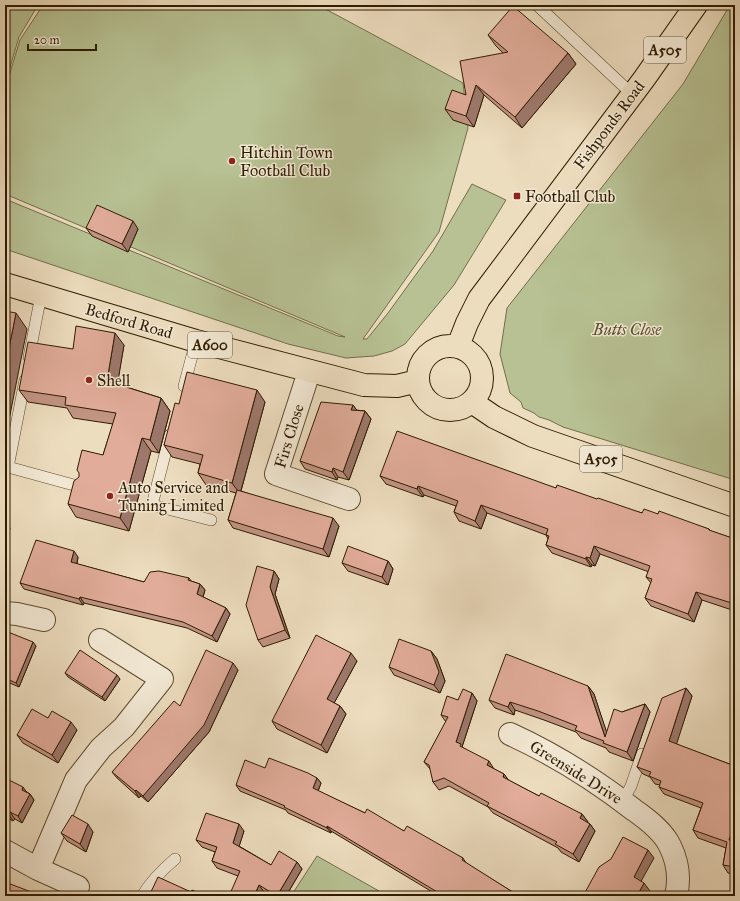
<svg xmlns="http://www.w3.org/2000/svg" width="740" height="901" viewBox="0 0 740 901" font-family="'IM FELL Great Primer',serif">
	<rect width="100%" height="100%" fill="#edddbf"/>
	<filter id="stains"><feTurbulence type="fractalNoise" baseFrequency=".005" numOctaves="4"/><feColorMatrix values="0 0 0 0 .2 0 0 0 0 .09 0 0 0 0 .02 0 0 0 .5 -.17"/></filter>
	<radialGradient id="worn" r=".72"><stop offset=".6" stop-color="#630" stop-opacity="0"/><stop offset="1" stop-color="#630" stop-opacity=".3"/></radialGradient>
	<path fill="#b7c193" stroke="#736e4a" d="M5,5h33l-19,32 -14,47z
		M43,5h275l145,78 5,45 -29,104 -76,107h4l21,-26 45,-62 39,-67 34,16 -52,85 -49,59 -13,7 -18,5 -28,2 -58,-14 -283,-95v-50l333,137 7,1 -340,-143v-105l15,-49z
		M730,5h5v475l-172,-53 -14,-7 -10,-3 -5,-4 -11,-5 -2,-6 -11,-9 -10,-39 7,-46 176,-224z
		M317,856l62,35 -3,5h-85z"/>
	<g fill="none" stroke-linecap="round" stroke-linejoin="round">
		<defs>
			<path id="lane" d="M537,5l95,89
				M29,357l12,-62
				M25,380l-17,87 73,20
				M184,386l12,-45
				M170,435l-18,70 59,15
				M623,801l8,-15 11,-32
				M142,896c9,-15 20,-26 33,-37"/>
			<path id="street" d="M309,372l-33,102 73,25
				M5,613l12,1 27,6
				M510,734c46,21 84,45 124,76 13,9 29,21 36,36 8,16 10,33 6,50
				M5,851l33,18 38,-89 25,-32 23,-21 38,-48 -62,-39
				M38,869l40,18"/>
			<path id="primary" d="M5,284l191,57 168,44 33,1 21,-5
				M418 378a32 32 0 1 1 64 0a32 32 0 1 1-64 0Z
				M458,346l9,-23 12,-24 165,-220 52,-74
				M472,402l22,15 39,19 202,70"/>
		</defs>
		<use href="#lane" stroke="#5e4c30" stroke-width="12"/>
		<use href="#street" stroke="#5e4c30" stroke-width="24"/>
		<use href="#primary" stroke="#2f1c01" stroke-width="24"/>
		<use href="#lane" stroke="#f3e9d5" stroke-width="11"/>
		<use href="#street" stroke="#f3e9d5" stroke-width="22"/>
		<use href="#primary" stroke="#edddbf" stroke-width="22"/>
	</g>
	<path fill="#c29484" stroke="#2f1c01" d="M488,35l80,18 8,11 -54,64 -38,-33 -10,32 -21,-7 -8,-11 21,-14 37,-42 -7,-7z
		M86,228l52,1 -10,23 -36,-16z
		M124,345l-7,39 44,14 9,13 -11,42 -8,-2 -22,80 -53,-14 -8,-13 35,-49 10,-31 -40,-6 -6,-10 -39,-6 -9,-12 54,-41z
		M265,402l-24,89 98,35 -10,31 -96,-29 -5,-8 8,-27 -30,-8 -8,-12 2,-9 -28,-7 -8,-12 15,-41z
		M353,405l3,5 9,1 6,8 -22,61 -11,-3 -1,3 -32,-11 -5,-8z
		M380,476l176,12 86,25 16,1 51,15 2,2 24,8v72l-33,-11 -8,22 -43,-16 -6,-8 6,-15 -5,-6 3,-5 -49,-18 -5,12 -3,-1 -1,2 -39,-14 -6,-8 2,-6 -2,-4 -59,-22 -6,16 -22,-8 -5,-9 2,-6 -32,-11 -1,2 -37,-13z
		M78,557l-1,7 67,18 45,-4 2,3 9,3 5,6 -2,7 23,11 4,6 -13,28 -30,-14 -103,-25 -1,2 -59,-16 -4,-6z
		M388,561l5,8 -5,16 -40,-14 -6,-8z
		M274,571l5,8 -4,15 15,44 -27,9 -5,-7z
		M5,639l31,7 -17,41 -14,-6z
		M431,651l6,8 8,22 -5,12 -46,-18 -5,-8z
		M357,661l-23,42 6,3 6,8 -19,39 -50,-24 -5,-8z
		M238,670l-29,62 -61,70 -7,-6 -2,2 -22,-20 -5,-6 68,-66z
		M65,673l55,6 -15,22 -37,-24z
		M588,686l6,8 12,38 16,-20 23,-8 5,8 -17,49 -24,-9 -3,-4 -25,-10 -5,-6 -32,-12 -29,-10 -1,5 -19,-7 -6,-8z
		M686,688l6,8 -16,48 56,21 3,-4v113l-7,-1 -5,-8 3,-17 -28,-10 -5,-8 8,-22 -37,-14 -5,-7 1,-2 -5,-1 -5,-7 -7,-3 -6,-7z
		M472,693l5,8 -15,46 32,22 10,5 4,6 31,16 43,18 6,8h-1l3,2 5,7 -16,31 -18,-10 -3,-4 -65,-35 -5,-6 -39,-21 -10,4 -6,-8 -2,-12 -7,-8 22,-40 -5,-7 17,-15z
		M48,718l29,12 -19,33 -35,-20 -6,-8z
		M265,768l52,10 4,5 -3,8 47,22 98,45 3,5 53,33h-80l-108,-65v2l-43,-20 -2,-3 -46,-19 -4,-6z
		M5,778l25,16 4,6 -12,23 -7,-4 -2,2 -8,-4z
		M244,831l-5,15 32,19 26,-3 5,7 -16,27h-16l-32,-20 -21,-8 -5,-7 3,-9 -13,-5 -6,-7z
		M93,832l-7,20 -19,-11 -6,-8z"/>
	<path fill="#9e786c" stroke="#2f1c01" d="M568,53l8,11 -54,64 -7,-11z
		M476,85l8,10 -10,32 -8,-11z
		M133,221l5,8 -10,23 -6,-8z
		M16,313l11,16 -22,111v-72z
		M115,333l9,12 -8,48 -9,-12z
		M257,390l8,12 -25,92 -8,-11z
		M161,398l9,13 -11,42 -9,-13z
		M353,405l6,8 -8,-3z
		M365,411l6,8 -22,61 -6,-8z
		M142,438l9,13 -22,80 -9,-13z
		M333,468l5,9 -1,3 -5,-8z
		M418,486l6,9 -1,2 -6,-8z
		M481,505l6,8 -6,16 -6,-8z
		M333,518l6,8 -10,31 -6,-8z
		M6,523l4,5 -5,23v-26z
		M594,546l6,8 -5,12 -5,-8z
		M74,551l4,6 -2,11 -5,-6z
		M586,557l6,8 -1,2 -5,-8z
		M388,561l5,8 -5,16 -6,-8z
		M274,571l5,8 -4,15 15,44 -5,-8 -15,-43z
		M200,584l5,6 -3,10 -5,-6z
		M696,592l6,8 -8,22 -6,-8z
		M80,597l4,6 -1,2 -4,-6z
		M226,608l4,6 -13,28 -5,-6z
		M33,642l3,4 -17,41 -3,-4z
		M431,651l6,8 8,22 -5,12 -6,-8z
		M351,653l6,8 -25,46 -5,-8z
		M233,663l5,7 -29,62 -61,70 -5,-6z
		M117,675l3,4 -15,22 -3,-4z
		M588,686l6,8 17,51 -6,-8z
		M686,688l6,8 -17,53 -6,-8z
		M472,693l5,8 -15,46 4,5 -10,-10z
		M510,702l5,8 -1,5 -6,-8z
		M645,704l5,8 -17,49 -6,-9z
		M340,706l6,8 -19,39 -6,-8z
		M71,722l6,8 -19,33 -6,-8z
		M489,761l5,8 -7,-4z
		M504,774l6,8 -7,-5z
		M317,778l4,5 -4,11 -4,-6z
		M23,787l5,7 -6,-4z
		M136,790l5,6 -2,2 -4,-7z
		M30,794l4,6 -12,23 -4,-7z
		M10,812l5,7 -2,2 -4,-6z
		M582,814l6,8 -3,4 -5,-8z
		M735,822v22l-6,-4z
		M88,824l5,8 -7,20 -6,-8z
		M239,824l5,7 -6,19 -5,-7z
		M590,824l5,7 -16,31 -6,-8z
		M327,826l4,5v2l-4,-5z
		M648,850l6,8 -15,27 -5,-8z
		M297,862l5,7 -16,27h-9z
		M644,883l6,8 -3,5h-10z
		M259,885l5,7 -2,4h-8z"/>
	<path fill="#e1ac9a" stroke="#2f1c01" d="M513,6l55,47 -53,64 -39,-32 -10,31 -21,-7 7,-19 14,5 -6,-34 48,-9 -20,-17z
		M97,205l36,16 -11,23 -36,-16z
		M5,311l11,2 -11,55z
		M76,326l39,7 -8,48 54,17 -11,42 -8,-2 -22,80 -52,-14 6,-23 5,-4v-4l-2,-3 5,-20 21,5 13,-42 -51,-8 1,-8 -47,-7 9,-48 45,7z
		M187,372l70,18 -25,93 -34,-10 5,-18 -39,-10 11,-42 4,1z
		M321,402l32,3 -2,5 14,1 -22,61 -10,-4 -1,4 -32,-11z
		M397,431l159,57 1,-3 40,14 1,-1 44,15 2,-4 14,5 1,-3 50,18v1l26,9v65l-39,-12 -8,22 -43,-16 7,-19 -6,-2 4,-11 -56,-20 -4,12 -4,-1v2l-40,-14 3,-9 -3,-1 2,-6 -67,-24 -6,16 -21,-9 4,-11 -40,-15 -1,3 -37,-13z
		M237,490l96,28 -10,31 -95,-29z
		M36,540l38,11 -3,11 73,20 6,-10 9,-1 30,7 -1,2 12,4 -3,10 29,14 -14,28 -29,-14 -103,-25 -1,2 -59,-16z
		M348,546l40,15 -6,16 -40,-14z
		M257,566l17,5 -4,16 15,43 -27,10 -12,-35z
		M8,632l25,10 -17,41 -11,-5v-39z
		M316,635l35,18 -24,46 13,7 -19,39 -49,-24z
		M399,639l32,12 8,21 -5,13 -45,-18z
		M80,650l37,25 -15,22 -37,-24z
		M206,650l27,13 -29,62 -61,71 -7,-6 -1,1 -23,-19 62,-71 6,5z
		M506,654l82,32 17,51 9,-28 8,3 23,-8 -18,48 -24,-9 1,-2 -29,-11 2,-4 -39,-15 -28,-9 -2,5 -19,-7z
		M686,688l-17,53 63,24 1,-4h2v61l-6,18 6,1v26l-12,-2 4,-23 -34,-12 10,-27 -44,-16 2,-6 -12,-5 2,-4 -14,-5 25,-69z
		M463,689l9,4 -16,49 5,2 -1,2 29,15 -2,4 17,9 -1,3 36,19 2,-3 41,21 -2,4 10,6 -17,30 -18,-10 2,-2 -70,-36 2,-3 -45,-25 -11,4 -4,-17 -5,-3 24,-45 -7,-2 6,-19 11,4z
		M32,709l16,9 4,-7 19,11 -19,33 -35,-20z
		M269,758l39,15 9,5 -4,10 52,25 2,-4 37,22 3,-5 56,32 -1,2 57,36h-75l-117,-70v2l-43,-21 1,-1 -49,-21 9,-25 20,8z
		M5,778l18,9 -1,3 8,4 -12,22 -8,-4 -1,3 -4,-2z
		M206,813l33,11 -6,19 38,22 8,-14 18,11 -20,34 -18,-11 -5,11h-25l11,-25 -28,-10 5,-14 -21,-7z
		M72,815l16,9 -8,20 -19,-11z
		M623,837l25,13 -14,27 10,6 -7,13h-54l16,-29 12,-8z
		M158,877l33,15 1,-2 13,6h-56z
		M5,882l37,14h-37z"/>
	<g fill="#8f2418" stroke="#f3e9d5" stroke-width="1.5">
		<circle cx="232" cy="161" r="4"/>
		<rect x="513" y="192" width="8" height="8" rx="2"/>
		<circle cx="89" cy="380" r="4"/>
		<circle cx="110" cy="496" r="4"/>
	</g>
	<g text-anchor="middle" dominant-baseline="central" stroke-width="3" stroke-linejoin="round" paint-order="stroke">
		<g fill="#f3e9d5" stroke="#6a5a41" stroke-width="1">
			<rect x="644" y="37" width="42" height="26" rx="3"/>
			<rect x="188" y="332" width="44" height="26" rx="3"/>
			<rect x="580" y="446" width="42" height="26" rx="3"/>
		</g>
		<g font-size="15" font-weight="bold" fill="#2f1c01">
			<text x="665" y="50">A505</text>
			<text x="210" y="345">A600</text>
			<text x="601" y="459">A505</text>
		</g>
		<g font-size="16" fill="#2f1c01" stroke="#f3e9d5">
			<text transform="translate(609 125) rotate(-53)">Fishponds Road</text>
			<text transform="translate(129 321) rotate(16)">Bedford Road</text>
			<text transform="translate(289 436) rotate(-73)">Firs Close</text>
			<text transform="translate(576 772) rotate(32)">Greenside Drive</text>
		</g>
		<g font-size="16" fill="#2f1c01" stroke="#f3e9d5" text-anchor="start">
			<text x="240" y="152">Hitchin Town<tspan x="240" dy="18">Football Club</tspan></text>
			<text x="525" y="196">Football Club</text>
			<text x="97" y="380">Shell</text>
			<text x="118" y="487">Auto Service and<tspan x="118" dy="18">Tuning Limited</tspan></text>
		</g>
		<g font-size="16" font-style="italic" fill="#584e2d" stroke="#f3e9d5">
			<text x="627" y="329">Butts Close</text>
		</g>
	</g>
	<rect width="740" height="901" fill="none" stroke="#edddbf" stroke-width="20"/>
	<rect x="6" y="6" width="728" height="889" fill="none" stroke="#2f1c01" stroke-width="2"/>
	<rect x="10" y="10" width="720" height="881" fill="none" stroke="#2f1c01"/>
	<path d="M28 44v6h68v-6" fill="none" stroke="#2f1c01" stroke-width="2"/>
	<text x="34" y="44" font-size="12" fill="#2f1c01" stroke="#f3e9d5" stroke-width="3" paint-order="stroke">20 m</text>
	<rect width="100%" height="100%" filter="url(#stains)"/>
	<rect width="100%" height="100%" fill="url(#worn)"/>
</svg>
